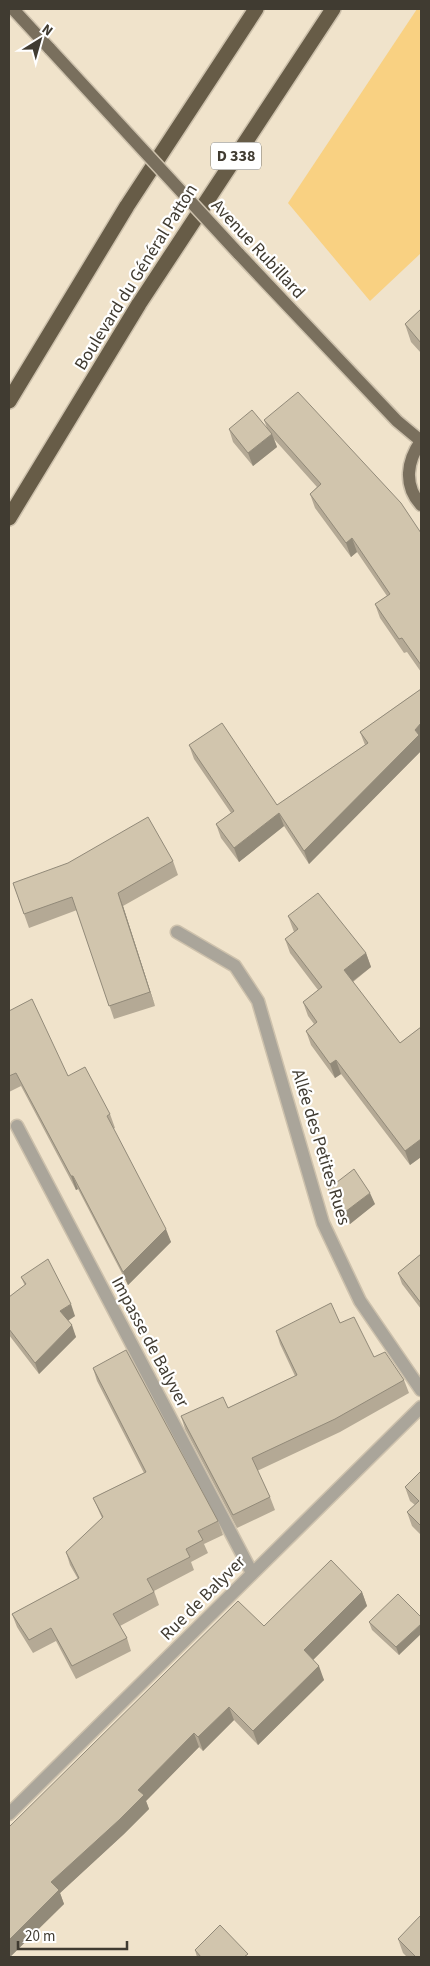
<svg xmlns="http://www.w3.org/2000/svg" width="430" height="1966" viewBox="0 0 430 1966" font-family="'Source Sans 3',sans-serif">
	<rect width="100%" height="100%" fill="#f0e3cb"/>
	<path fill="#f9d182" d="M417,9h4v244l-51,48 -82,-98z"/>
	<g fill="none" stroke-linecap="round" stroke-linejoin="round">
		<defs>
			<path id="minor" d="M177,932l58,34 23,35 65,222 37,78 61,89
				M17,1126l235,447
				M9,1814l412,-407"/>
			<path id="major" d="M13,9l37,40
				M238,253l159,168 24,20c-14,20 -18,44 0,64"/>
			<path id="highway" d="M9,401l118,-195 129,-197
				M9,518l130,-214 194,-295"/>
		</defs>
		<use href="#minor" stroke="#cdc1ac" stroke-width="15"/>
		<use href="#major" stroke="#cdc1ac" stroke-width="15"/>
		<use href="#highway" stroke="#cdc1ac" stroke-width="18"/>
		<use href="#minor" stroke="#aaa59a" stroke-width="12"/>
		<use href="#major" stroke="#796f5d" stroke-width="12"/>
		<use href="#highway" stroke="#675c47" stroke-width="15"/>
		<defs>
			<path id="major-bridge" d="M50,49l188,204"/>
		</defs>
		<use href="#major-bridge" stroke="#cdc1ac" stroke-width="15" stroke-linecap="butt"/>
		<use href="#major-bridge" stroke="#796f5d" stroke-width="12"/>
	</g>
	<path fill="#b4a995" d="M421,309v44l-10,-11 -6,-18z
		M264,420l157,113v139l-14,-20 -3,1 -24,-35 -5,-14 12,-8 -30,-44 -6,5 -36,-49 -5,-14 7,-7 -43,-48 3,8 -24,19 -20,-24 -4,-13 38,-1z
		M421,689v62l-112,113 -25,-38 -45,36 -18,-24 -5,-14 15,-11 -37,-54 -5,-14 88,60 88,-60 -5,-13z
		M173,861l5,14 -55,31 32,100 -41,13 -37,-109 -48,18 -16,-45z
		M288,916l78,37 5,14 -18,15 47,61 21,-16v130l-11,8 -69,-91 -6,4 -24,-33 -5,-14 8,-7 -6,-8 -5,-14 15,-12 -28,-37 -5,-14 9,-7z
		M9,1011l59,65 42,38 5,14 -2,1 58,113 -43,43 -50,-96 -2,1 -55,-104 -12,6z
		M328,1189l47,15 -25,20 -17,-24z
		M421,1254v55l-19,-25 -4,-11z
		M21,1277l54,39 -7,5 8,16 -37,37 -30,-39v-38l16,-11z
		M340,1323l34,34 30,23 5,13 -69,39 -83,39 13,26 5,13 -38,18 -52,-99 -4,-13 47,-8 67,-32 -15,-32 -4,-13z
		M93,1368l125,153 5,14 -19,9 4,9 -17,9 3,8 -40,21 5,14 -39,21 7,12 4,13 -55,28 -20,-38 -23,12 -16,-26 -5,-13 66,-35 -8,-14 -4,-13 36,-34 -9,-20 51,-25 -47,-92z
		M421,1471v64l-9,-9 -5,-14 8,-7 -5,-4 -5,-14z
		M362,1592l5,14 -54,54 11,20 -66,65 -24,-25 -31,31 -4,-4 -53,54 3,8 -25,25 -64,59 4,11 -54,53 254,-331z
		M421,1617l-22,38 -27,-25 -3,-8z
		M398,1939l23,18h-14l-4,-4z
		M195,1950l54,7h-52z"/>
	<path fill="#928a79" d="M272,434l5,13 -24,19 -5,-13z
		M352,538l5,14 -6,5 -5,-14z
		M421,723v28l-112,113 -5,-13z
		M279,813l5,13 -45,36 -5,-14z
		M118,893l5,13 32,100 -5,-14z
		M366,953l5,14 -22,17 -5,-14z
		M336,1060l5,14 -6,4 -5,-14z
		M421,1139v18l-11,8 -5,-14z
		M71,1176h2l5,13 -2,1z
		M370,1193l5,11 -25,20 -5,-12z
		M166,1229l5,13 -43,43 -5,-13z
		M71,1304l4,12 -11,7 -4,-12z
		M72,1325l4,12 -37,37 -4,-11z
		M362,1592l5,14 -58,58 -5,-14z
		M421,1624v10l-22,21 -3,-8z
		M319,1666l5,14 -66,65 -5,-14z
		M229,1707l5,13 -31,31 -5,-14z
		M194,1733l5,14 -53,54 3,8 -25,25 -64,59 4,11 -54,53h-1v-17l42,-58 87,-92z"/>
	<path fill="#d1c5ad" stroke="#928a79" d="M421,309v34l-16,-19z
		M298,392l103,111 20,30v132l-19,-27 -3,1 -24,-35 15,-10 -38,-56 -6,5 -36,-49 11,-10 -57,-64z
		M252,410l20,24 -24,19 -19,-24z
		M421,689v34l-6,7 4,5 -115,116 -25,-38 -45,35 -18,-24 18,-13 -45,-66 33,-22 55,82 91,-62 -8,-11z
		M148,817l25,44 -55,32 32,99 -41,14 -37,-109 -48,17 -11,-31 55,-20z
		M318,893l48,60 -22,17 56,73 21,-16v112l-16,12 -69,-91 -6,4 -24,-33 11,-9 -14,-20 19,-15 -37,-48 13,-10 -10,-13z
		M32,999l36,77 17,-9 25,47 -3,2 9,17 50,96 -43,43 -50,-96h-2l-55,-103 -7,3v-65z
		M354,1169l16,24 -25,19 -17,-23z
		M421,1254v49l-23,-30z
		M48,1259l23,45 -11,7 12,14 -37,38 -26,-34v-32l17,-13 -5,-7z
		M331,1303l9,20 14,-6 20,40 11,-5 19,28 -69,39 -83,39 18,39 -37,18 -52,-99 42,-19 5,11 69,-33 -21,-44z
		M126,1350l92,171 -20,10 5,9 -17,9 4,8 -43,22 7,13 -41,22 14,24 -55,28 -21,-38 -22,12 -17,-26 67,-36 -13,-26 37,-35 -10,-19 53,-26 -53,-104z
		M421,1471v55l-14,-14 12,-11 -14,-14z
		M331,1560l31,32 -58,58 15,16 -66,65 -24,-24 -31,30 -4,-4 -56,57 6,5 -25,25 -68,62 8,8 -50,50v-113l229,-226 26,25z
		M398,1594l23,23v7l-25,23 -27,-25z
		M421,1915v42h-5l-18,-18z
		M220,1925l28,29 -4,3h-44h1l-6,-7z"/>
	<g text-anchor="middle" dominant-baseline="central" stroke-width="4.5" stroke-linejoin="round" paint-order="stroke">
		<rect fill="#fff" stroke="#79766f" stroke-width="1" x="211" y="142.5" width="50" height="27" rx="4"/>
		<g font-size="16" font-weight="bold" fill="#403b31">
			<text x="236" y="156">D 338</text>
		</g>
		<g font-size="18" fill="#403b31" stroke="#fff">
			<text transform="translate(258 249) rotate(47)">Avenue Rubillard</text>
			<text transform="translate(136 277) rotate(-58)">Boulevard du Général Patton</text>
			<text transform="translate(321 1147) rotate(73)">Allée des Petites Rues</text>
			<text transform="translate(150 1342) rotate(62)">Impasse de Balyver</text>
			<text transform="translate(203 1598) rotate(-45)">Rue de Balyver</text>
		</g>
	</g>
	<rect width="430" height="1966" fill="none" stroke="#403b31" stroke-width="20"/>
	<g transform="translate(40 40) rotate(37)" stroke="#ffffff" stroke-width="4" paint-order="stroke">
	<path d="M0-4L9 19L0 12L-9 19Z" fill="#403b31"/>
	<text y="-8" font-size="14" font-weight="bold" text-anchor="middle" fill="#403b31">N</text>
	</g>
	<path d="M18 1941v8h109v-8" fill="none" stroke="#403b31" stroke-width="2.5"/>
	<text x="25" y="1941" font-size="15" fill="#403b31" stroke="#ffffff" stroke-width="4" paint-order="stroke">20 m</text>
</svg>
